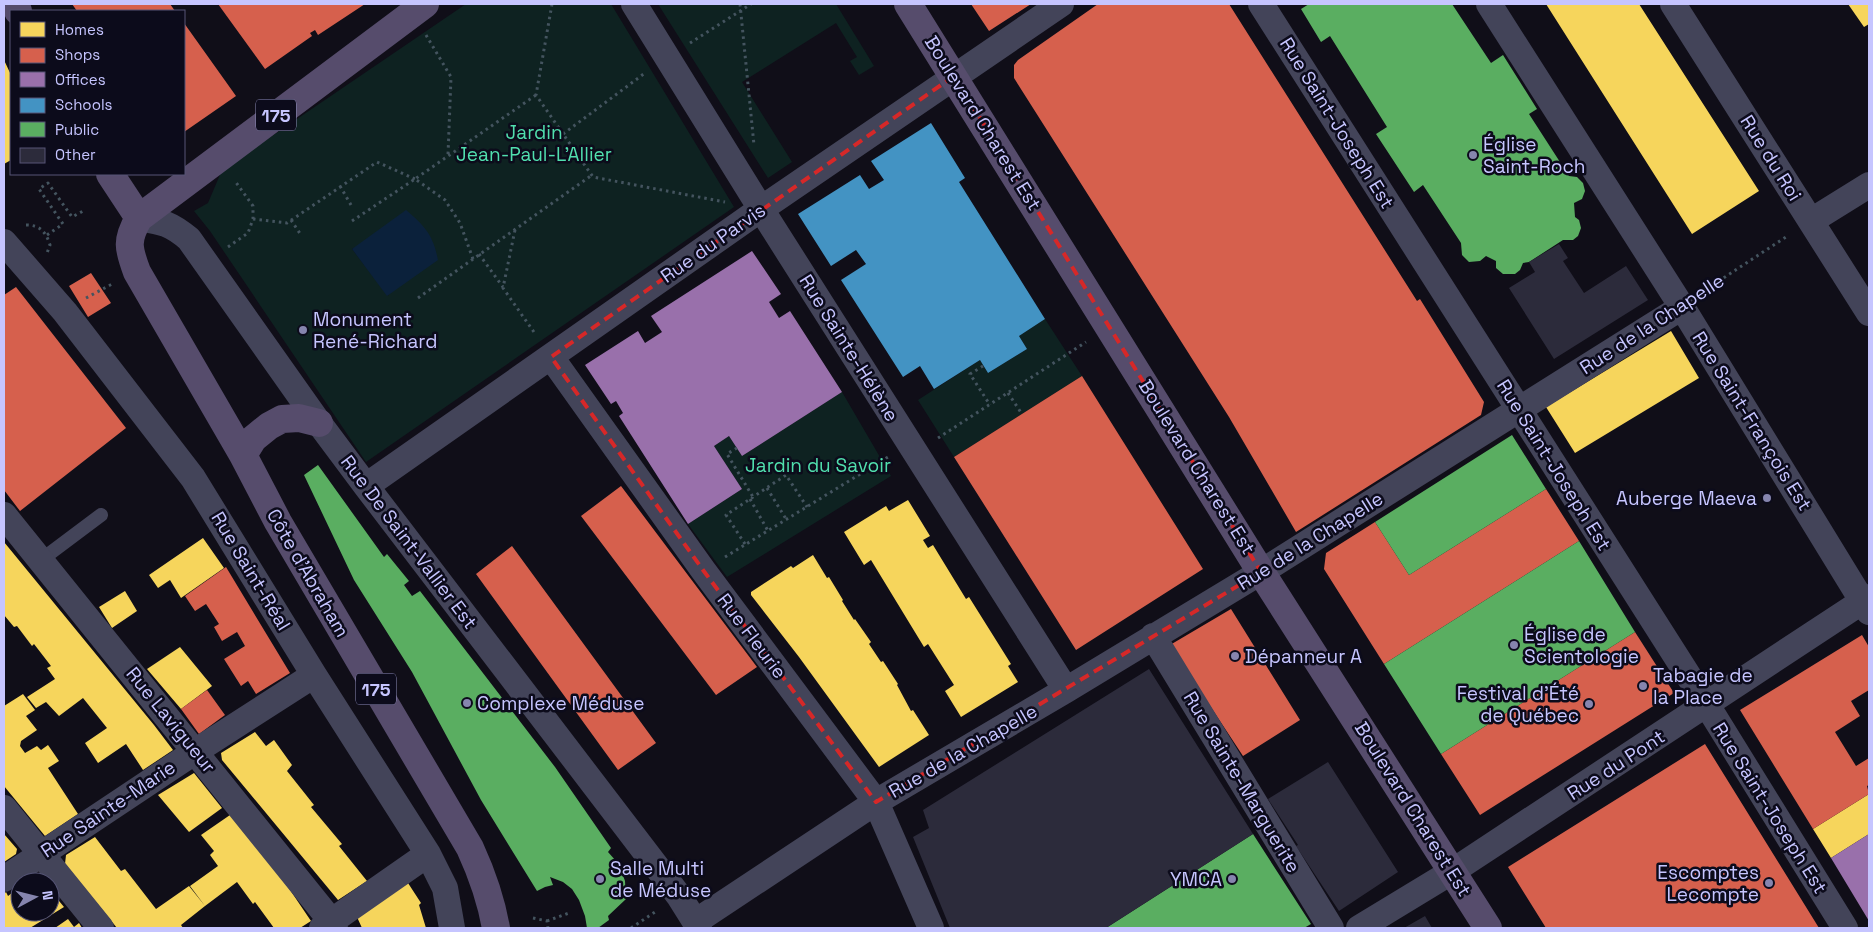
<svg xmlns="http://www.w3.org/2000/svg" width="1873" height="932" viewBox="0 0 1873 932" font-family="'Space Grotesk',sans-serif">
	<rect width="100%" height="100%" fill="#100e18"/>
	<path fill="#0e2221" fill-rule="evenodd" d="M466,4h145l123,203 -368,255 -156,-231 -16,-20 14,-8 14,-33zM416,219l-28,77 -36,-47z
		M658,4h178l38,62 -15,9 -9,-14 7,-4 -21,-34 -94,59 50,80 -24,16z
		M1045,319l37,57 -128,81 -36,-57 62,-40 8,13 39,-24 -8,-13z
		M842,392l49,84 -164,101 -39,-53 54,-35 -28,-43 15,-10 13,20z"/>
	<path fill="#0b213b" d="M406,210c19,16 27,25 32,50l-51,36 -35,-47z"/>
	<path fill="#f6d55c" d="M1546,4h93l120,187 -67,43z
		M1848,4h21v20l-5,3z
		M4,60l7,15v85l-7,4z
		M1671,331l28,47 -124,75 -29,-46z
		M908,500l22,36 -7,4 5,8 5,-3 33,54 3,-2 42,67 -3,2 10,16 -57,35 -16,-26 9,-6 -26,-41 -4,3 -53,-87 -7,5 -20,-33 42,-26 3,5z
		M203,538l21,30 -43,30 -11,-18 -12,8 -9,-13z
		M4,542l150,183 19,25 -30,20 -17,-26 -28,19 -13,-20 22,-15 -24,-30 -24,18 -13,-14 -10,6 -9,-11 28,-18 -8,-11 4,-2 -17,-22 -2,2 -15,-20 -3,1 -10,-12z
		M813,555l14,23 2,-1 14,23 -1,1 12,19 1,-1 16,23 -2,2 12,18 2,-1 15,23 -1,1 14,26 2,-1 16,25 -50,32 -80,-110 -48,-62v-3l40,-26 2,2z
		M125,591l12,20 -25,17 -13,-21z
		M180,647l32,39 -31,23 -34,-40z
		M23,694l12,16 -9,6 11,14 -16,11 -1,5 5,7 12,-7 4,4 7,-5 11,16 -11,7 30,46 -33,22 -41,-50v-80z
		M255,732l11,14 8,-6 18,25 -5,6 27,34 -3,2 31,37 -3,2 28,35 -29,19 -116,-140 -1,-7z
		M194,773l28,35 -33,24 -31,-37z
		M1869,794v40l-38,24 -18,-29z
		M230,815l54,66 27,40 -11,7h-26l-19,-26 -2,2 -16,-22 -32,24 -15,-20 28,-20 -8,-11 4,-4 -13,-16z
		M4,834l13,15 -1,5 -12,8z
		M95,837l26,34 4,-2 31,40 33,-23 16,20 -24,19 2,3h-66l-52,-64 1,-9z
		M37,874l7,8h-17z
		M408,883l13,20 -2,2 7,23h-64l-5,-11z
		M20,887v25h30v-22l14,17 -34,21h-26v-34l2,-2 2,4z
		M68,919l6,8 5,-4 3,5h-27z"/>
	<path fill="#d6604d" d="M72,4h98l5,7h-98z
		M218,4h147l-47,31 -3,-5 -5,3 2,3 -47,33z
		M971,4h60l-42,27z
		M1098,4h131l188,297 3,-2 64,103 -3,13 -185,117 -67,-115 -215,-339v-13l4,-5z
		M184,23l52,73 -52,36z
		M91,273l20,30 -23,14 -19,-31z
		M16,287l110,141 -106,83 -16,-21v-195z
		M1082,376l121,193 -127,81 -122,-193z
		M621,486l136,181 -41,28 -135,-179z
		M1546,489l33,52 -195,123 -60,-95 2,-16 49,-31 34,53z
		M512,546l144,197 -38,27 -142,-196z
		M226,567l64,106 -34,21 -8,-13 -7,5 -17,-27 21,-13 -8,-14 -15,9 -8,-14 5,-3 -13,-20 -11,7 -10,-15z
		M1231,609l69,111 -57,36 -73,-111z
		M1635,632l39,61 -194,122 -39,-61z
		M1862,635l7,12v43l-18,11 9,15 -25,16 21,34 13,-8v27l-2,1 2,8 -56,35 -73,-119z
		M207,690l18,25 -26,19 -18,-25z
		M1705,744l114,184h-273l-38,-61z"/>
	<path fill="#9970ab" d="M752,251l29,43 -12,8 10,16 11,-7 52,81 -100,64 -13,-20 -15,10 28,43 -54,35 -69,-108 4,-3 -7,-12 -5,3 -26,-39 53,-34 7,12 17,-11 -11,-16z
		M1869,834v87l-38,-63z"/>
	<path fill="#4393c3" d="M931,123l34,55 -6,4 86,137 -26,17 8,13 -39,24 -8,-13 -46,29 -14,-23 -17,11 -62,-97 25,-16 -10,-14 -25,16 -33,-52 62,-39 9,14 15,-9 -13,-19z"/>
	<path fill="#5aae61" d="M1309,4h143l39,59 12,-8 34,54 -8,5 40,62 8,1 6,6 2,8 -3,8 -8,4 1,14 4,3 2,8 -3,8 -5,4h-10l-34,22 -6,1 -3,7 -5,4h-12l-7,-6v-7l-10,-5 -6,5 -11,1 -7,-7 -1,-12 -38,-58 -9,7 -38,-58 11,-7 -57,-91 -9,6 -20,-33z
		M1512,435l34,54 -137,86 -34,-53z
		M318,465l66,92 3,-3 22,27 -5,4 8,11 8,-5 135,176 56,81 -3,4 8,9 5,9 4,11 1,18 -18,17 1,4 -11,8h-11l-2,-12 -6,-16 -7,-11 -9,-7 -13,-5 3,8 -8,2 -8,4 -56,-91 -69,-128 -58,-92 -50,-105z
		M1579,541l56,91 -194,122 -57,-90z
		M1253,834l58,90 -7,4h-198z"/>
	<path fill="#2c2b3b" d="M1559,244l9,14 -5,3 21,32 42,-27 22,34 -94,59 -45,-71 26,-16 -6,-10z
		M1149,669l104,165 -147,94h-156l-37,-91 16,-9 -6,-18z
		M1328,762l70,110 -59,39 -43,-65 2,-1 -30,-46z
		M1425,916l7,12h-28z"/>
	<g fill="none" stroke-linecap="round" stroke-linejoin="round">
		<path stroke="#44545f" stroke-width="3" stroke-dasharray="2.5 4" stroke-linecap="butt" d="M552,4l-16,91 57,82 132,25
			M740,4l14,141
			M426,35l25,42 -3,78
			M690,43l61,-39
			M563,134l82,-61
			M340,186l11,19
			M253,219l34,4 90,-61 38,17
			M291,220l10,15
			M352,221l63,-42
			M26,225c14,0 20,7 24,20l-3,8
			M515,230l-12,58 33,47
			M47,235l16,-11 -24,-35 9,-6 24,34 13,-7
			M228,247l20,-14 5,-14v-13l-18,-25
			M479,254l24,33
			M473,259l-13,-36 -15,-23 -30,-21 121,-84
			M1702,292l87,-57
			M86,298l28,-15
			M418,298l174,-123
			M983,366l-13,8 20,31
			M1008,393l14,21
			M938,438l148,-96
			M737,448l-10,6 26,43
			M767,488l19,31
			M750,499l18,32
			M745,544l-19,-29 60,-40 21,32
			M725,557l163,-100
			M533,918l14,3 1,7
			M547,921l22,-8
			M631,928l27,-18"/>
		<path stroke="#434459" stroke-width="14" d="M41,560l60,-45"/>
		<path stroke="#434459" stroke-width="26" d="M634,4l127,205 305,481
			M1261,4l446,701 138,223
			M1489,4l193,303 187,305
			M1673,4l196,309
			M139,218c23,4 31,5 50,21l130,184 47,63 313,410 20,32
			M1811,221l58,-36
			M4,242l61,70 128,166 121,197 114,179 17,34 7,40
			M551,357l152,213 173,232 55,126
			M366,486l395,-277 300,-205
			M4,515l328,407 3,6
			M1153,636l178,292
			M4,808l97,120
			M4,879l192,-128 118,-76
			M695,922l181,-120 190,-112 195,-118 421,-265
			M322,928l106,-74
			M1359,928l94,-57 416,-274"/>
		<path stroke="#564c6c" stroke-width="28" d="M15,4l3,7
			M425,4l-286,214c-13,22 -11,30 -2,54l106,183 35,67 192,326c12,26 21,52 26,80
			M908,4l353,568 227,356
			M110,174l29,44
			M243,455l10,-16 16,-13 13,-7 17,-1 20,5"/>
	</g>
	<path fill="none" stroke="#d62828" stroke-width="4" stroke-dasharray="10 6" stroke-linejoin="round" d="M954,76l307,496 -385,230 -173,-232 -152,-213z"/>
	<g fill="#8685ae" stroke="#0c0b1b" stroke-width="2">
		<circle cx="1473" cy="155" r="5"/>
		<circle cx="303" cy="330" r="5"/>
		<circle cx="1767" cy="498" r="5"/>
		<circle cx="1514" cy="645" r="5"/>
		<circle cx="1235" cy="656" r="5"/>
		<circle cx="1643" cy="686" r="5"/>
		<circle cx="467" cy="703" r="5"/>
		<circle cx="1589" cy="704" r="5"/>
		<circle cx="600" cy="879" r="5"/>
		<circle cx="1232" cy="879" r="5"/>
		<circle cx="1769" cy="883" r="5"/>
	</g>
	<g text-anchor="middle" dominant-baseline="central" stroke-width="5" stroke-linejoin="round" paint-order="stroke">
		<g fill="#0c0b1b" stroke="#8e8dbb" stroke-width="1">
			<rect x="256" y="99.5" width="40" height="31" rx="4"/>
			<rect x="356" y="673.5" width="40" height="31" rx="4"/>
		</g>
		<g font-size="18" font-weight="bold" fill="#c6c5ff">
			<text x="276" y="115">175</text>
			<text x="376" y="689">175</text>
		</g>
		<g font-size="19" fill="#c6c5ff" stroke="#0c0b1b">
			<text transform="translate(983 123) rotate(58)">Boulevard Charest Est</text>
			<text transform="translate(1337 123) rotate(58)">Rue Saint-Joseph Est</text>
			<text transform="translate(1771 158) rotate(58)">Rue du Roi</text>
			<text transform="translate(713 243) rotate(-35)">Rue du Parvis</text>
			<text transform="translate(1652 324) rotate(-33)">Rue de la Chapelle</text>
			<text transform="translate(849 348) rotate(58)">Rue Sainte-Hélène</text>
			<text transform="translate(1752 421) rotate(58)">Rue Saint-François Est</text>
			<text transform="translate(1554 465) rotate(58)">Rue Saint-Joseph Est</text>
			<text transform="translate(1197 467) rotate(58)">Boulevard Charest Est</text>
			<text transform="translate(1310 541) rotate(-32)">Rue de la Chapelle</text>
			<text transform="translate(409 542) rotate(53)">Rue De Saint-Vallier Est</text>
			<text transform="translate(251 571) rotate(59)">Rue Saint-Réal</text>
			<text transform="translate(308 573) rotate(60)">Côte d'Abraham</text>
			<text transform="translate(752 636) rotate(53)">Rue Fleurie</text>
			<text transform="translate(171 720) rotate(51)">Rue Lavigueur</text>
			<text transform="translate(963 751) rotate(-30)">Rue de la Chapelle</text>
			<text transform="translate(1616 765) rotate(-33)">Rue du Pont</text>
			<text transform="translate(1242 782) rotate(59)">Rue Sainte-Marguerite</text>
			<text transform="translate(1770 808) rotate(58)">Rue Saint-Joseph Est</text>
			<text transform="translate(108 809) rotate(-34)">Rue Sainte-Marie</text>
			<text transform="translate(1413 809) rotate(58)">Boulevard Charest Est</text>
		</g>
		<g font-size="19" fill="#51dfae" stroke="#0c0b1b">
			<text x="534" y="132">Jardin<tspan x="534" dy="22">Jean-Paul-L'Allier</tspan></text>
			<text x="818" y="465">Jardin du Savoir</text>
		</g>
		<g font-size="19" fill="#c6c5ff" stroke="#0c0b1b" text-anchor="start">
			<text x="1483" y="144">Église<tspan x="1483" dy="22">Saint-Roch</tspan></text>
			<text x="313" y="319">Monument<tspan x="313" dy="22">René-Richard</tspan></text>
			<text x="1757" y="498" text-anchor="end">Auberge Maeva</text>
			<text x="1524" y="634">Église de<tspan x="1524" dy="22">Scientologie</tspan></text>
			<text x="1245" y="656">Dépanneur A</text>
			<text x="1653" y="675">Tabagie de<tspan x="1653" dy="22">la Place</tspan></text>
			<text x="1579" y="693" text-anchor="end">Festival d'Été<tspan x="1579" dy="22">de Québec</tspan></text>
			<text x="477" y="703">Complexe Méduse</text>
			<text x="610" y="868">Salle Multi<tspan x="610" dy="22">de Méduse</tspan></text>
			<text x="1759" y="872" text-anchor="end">Escomptes<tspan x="1759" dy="22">Lecompte</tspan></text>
			<text x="1222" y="879" text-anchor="end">YMCA</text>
		</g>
	</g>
	<rect width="1873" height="932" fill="none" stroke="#c6c5ff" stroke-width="10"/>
	<rect x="10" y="10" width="175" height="165" fill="#0c0b1b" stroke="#565576"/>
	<rect x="20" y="22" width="25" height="15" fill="#f6d55c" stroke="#565576"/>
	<text x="55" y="35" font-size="15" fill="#c6c5ff">Homes</text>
	<rect x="20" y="48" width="25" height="15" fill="#d6604d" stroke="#565576"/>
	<text x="55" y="60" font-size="15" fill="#c6c5ff">Shops</text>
	<rect x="20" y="72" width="25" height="15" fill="#9970ab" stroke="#565576"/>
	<text x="55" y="85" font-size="15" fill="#c6c5ff">Offices</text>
	<rect x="20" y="98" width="25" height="15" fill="#4393c3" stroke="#565576"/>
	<text x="55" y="110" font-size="15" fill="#c6c5ff">Schools</text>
	<rect x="20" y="122" width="25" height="15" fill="#5aae61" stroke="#565576"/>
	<text x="55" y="135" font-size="15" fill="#c6c5ff">Public</text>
	<rect x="20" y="148" width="25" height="15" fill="#2c2b3b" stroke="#565576"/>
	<text x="55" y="160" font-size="15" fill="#c6c5ff">Other</text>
	<g transform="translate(35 897) rotate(83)"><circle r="24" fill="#0c0b1b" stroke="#565576"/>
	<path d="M0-4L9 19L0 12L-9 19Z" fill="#8685ae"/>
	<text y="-8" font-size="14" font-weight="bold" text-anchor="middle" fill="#c6c5ff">N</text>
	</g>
</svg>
